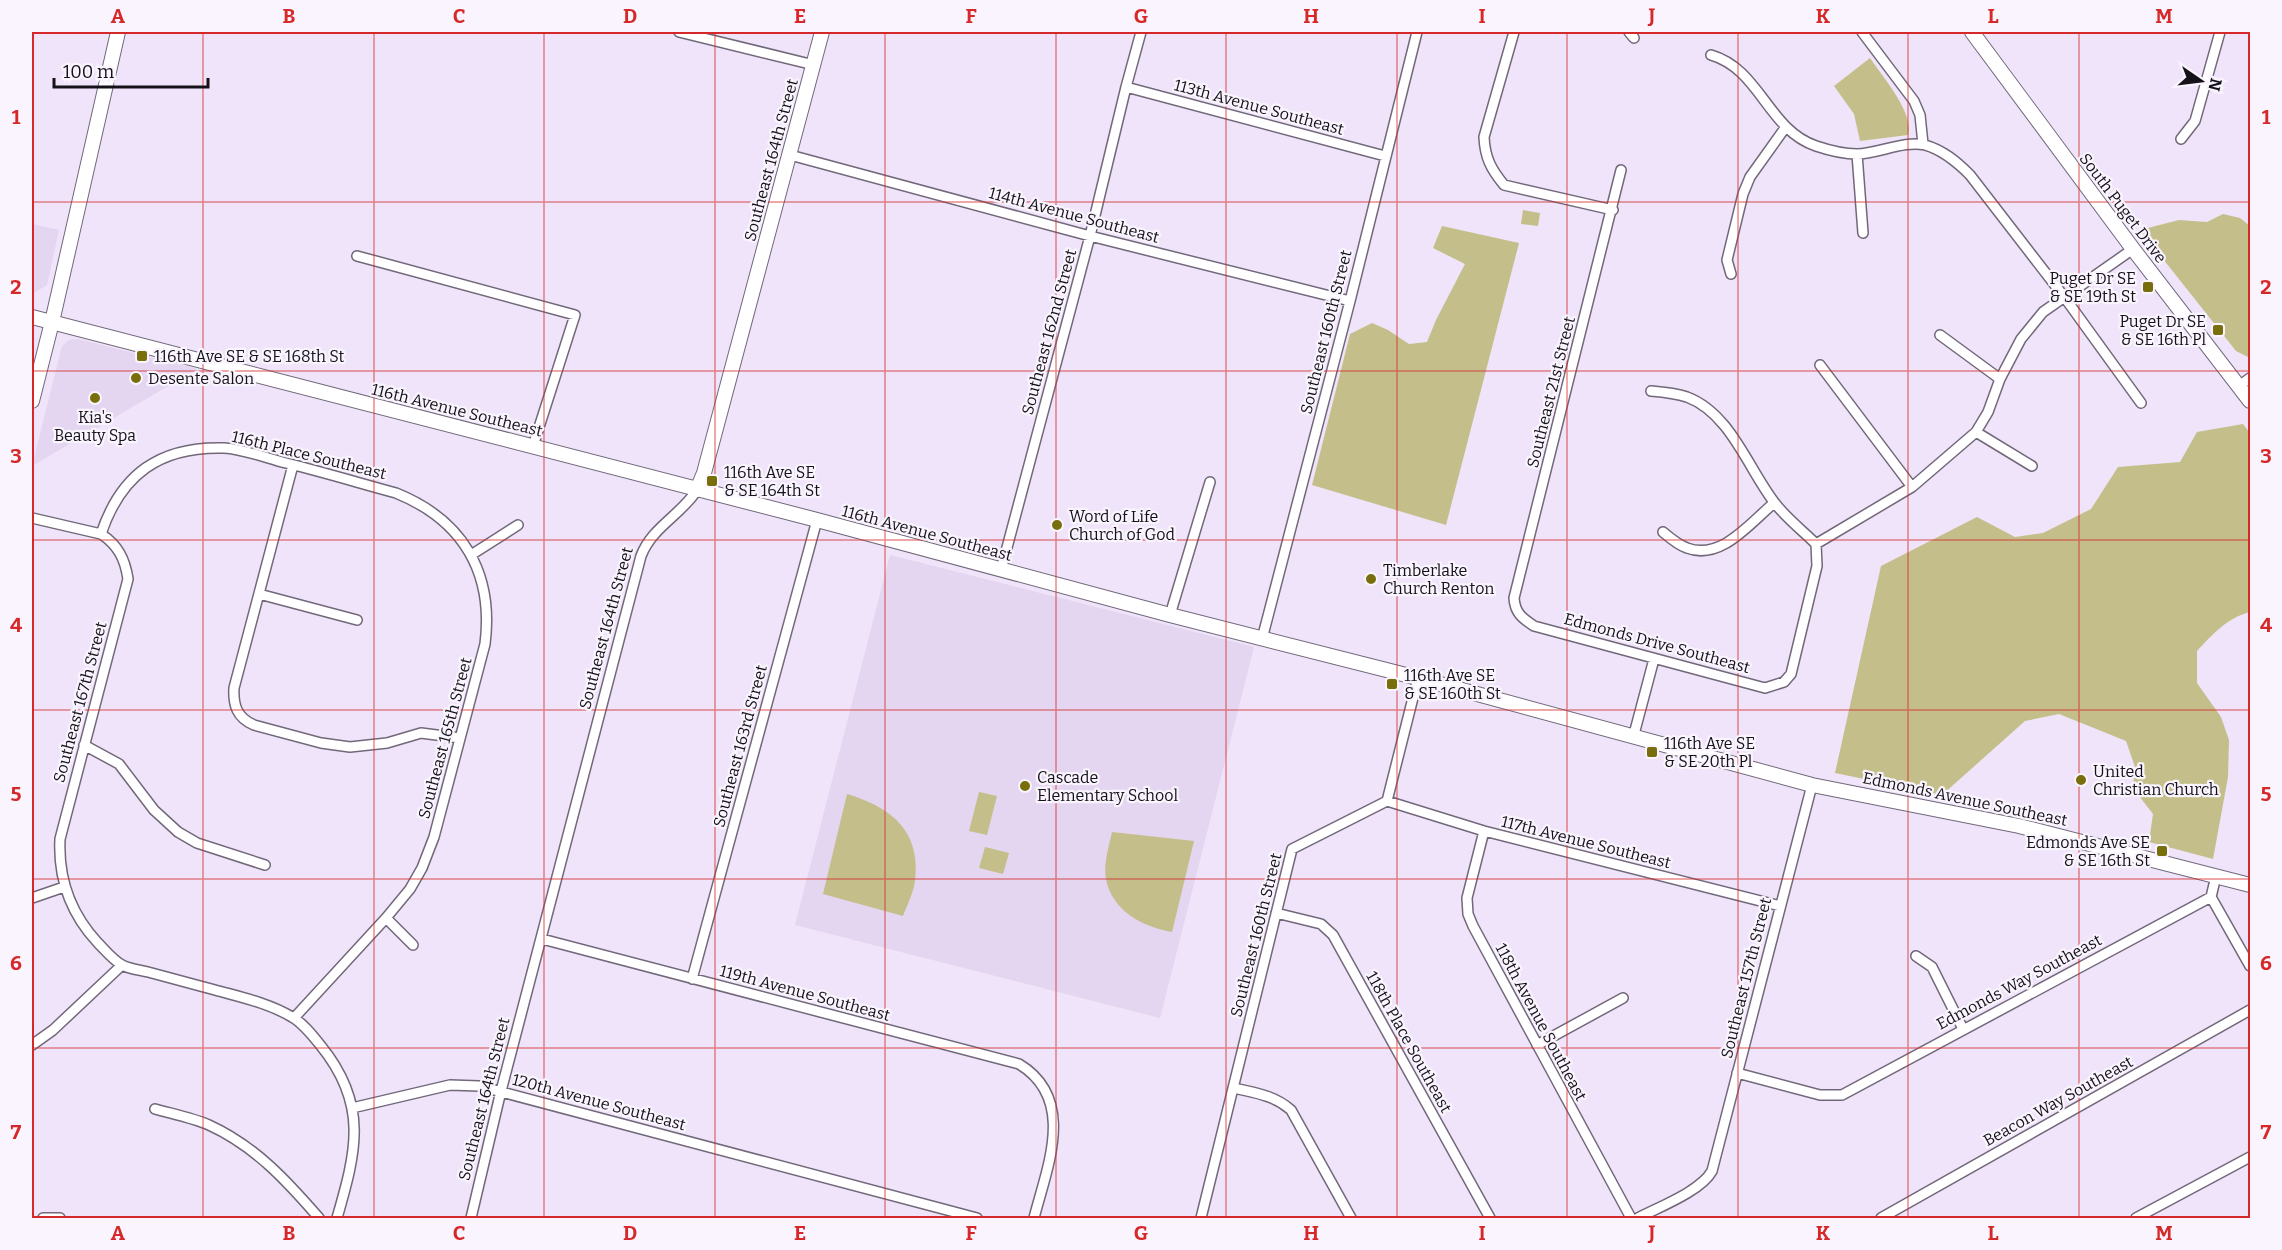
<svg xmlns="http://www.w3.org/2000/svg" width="2282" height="1250" viewBox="0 0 2282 1250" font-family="Bitter,serif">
	<rect width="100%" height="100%" fill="#efe4f9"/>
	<path fill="#e4d5f0" d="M32,224l27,6 -12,55 -15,9z
		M78,339l119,30 -165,97 30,-120 7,-6z
		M890,555l364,92 -94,371 -365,-93z"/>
	<path fill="#c4bf8a" d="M1870,58c12,18 45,56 38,77l-48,6 -6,-27 -20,-28z
		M1523,210l17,3 -2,13 -17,-2z
		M2223,214l17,4 10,8v132l-14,-7 -96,-121 39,-10 28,2z
		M1442,226l77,17 -73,282 -134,-40 38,-151 22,-11 16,7 21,14 18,-2 9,-22 29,-56 -32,-16z
		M2243,424l7,9v179c-23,6 -37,22 -53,39v32l24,34 8,23 -1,37 -15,82 -64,-17 4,-28 -20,-26 2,-21 -9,-26 -67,-27 -34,7 -83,74 -107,-22 46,-207 96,-49 38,20 28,-4 48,-24 27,-42 62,-5 17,-30z
		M979,792l18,4 -10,39 -18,-4z
		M847,794c44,13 74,37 68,86 -1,12 -8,25 -12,36l-80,-22z
		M1112,832l82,9 -22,91c-29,-5 -60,-21 -66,-53 -3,-14 3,-33 6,-47z
		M985,847l24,6 -6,21 -24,-6z"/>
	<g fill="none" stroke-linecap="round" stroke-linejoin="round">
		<defs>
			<path id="street" d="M679,32l135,33
				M1514,32l-30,105c1,21 7,32 20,48l109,25
				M1629,32l5,6
				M1862,32l52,69 6,14 3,29
				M1711,55c49,14 57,75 105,91 12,4 28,8 41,8 20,0 48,-14 68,-9 18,5 32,17 45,30l95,123 76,105
				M1126,87l259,69
				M2181,139l14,-18 25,-89
				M1857,154l6,79
				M790,155l300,81 260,65
				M1621,170l-107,428c1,15 8,20 20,28l231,62 19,-6 7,-8 26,-108 -1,-22 96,-57 64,-55 12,-20 12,-33 21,-40 22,-27 90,-63
				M357,256l218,59 -42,131
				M1731,274l-4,-14 16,-66 7,-17 35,-49
				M1940,335l60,44
				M1820,365l92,122
				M2239,386l11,-8
				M1651,391c12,1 24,2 36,6 43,16 61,71 87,105 11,15 28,28 42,42
				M1976,432l56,34
				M293,465l-59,223c-1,17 3,30 20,37l67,18 29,4 37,-4 34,-10 39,5
				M32,518l69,16c17,11 24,25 27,45l-68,260c-2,41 11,75 38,104 7,7 15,17 24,22 7,4 18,5 26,7 22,6 44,12 67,18 25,7 54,13 77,27 11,6 21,19 29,29 48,59 35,106 16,172
				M1663,532c7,6 15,13 24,16 34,13 63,-25 87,-45
				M101,534c20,-60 59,-88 123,-86 20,1 42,10 62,15 37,9 73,20 110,30 67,27 98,80 89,151l-51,193 -12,31 -12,21 -24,29 -92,100
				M471,555l47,-30
				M1001,570l89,-334 36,-149 15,-55
				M259,594l98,26
				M1170,615l40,-133
				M1262,639l88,-338 67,-269
				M1633,738l21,-79
				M84,745l35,19 35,46 24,22 19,11 68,22
				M1387,801l97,30 296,75
				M1484,831l-17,67 1,16 5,12 158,292
				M2216,876l-5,21 39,69
				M32,898l32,-11
				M1276,913l45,11 12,11 157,283
				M386,918l27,27
				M542,939l477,125c58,35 28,103 15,154
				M1916,956l16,11 31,62
				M692,979l125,-459
				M32,1045l21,-15 69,-65
				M1537,1045l86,-47
				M1737,1073l83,22h22l369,-198
				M1234,1088c21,5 40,7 57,22l60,108
				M352,1108l98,-23 29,1 498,132
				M155,1109c18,5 38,9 54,16 46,21 78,56 110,93
				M43,1218h17
				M471,1218l30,-127 140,-535c11,-29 40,-41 56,-66
				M1201,1218l91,-369 95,-48 31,-123
				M1638,1218c21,-11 63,-27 74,-47l100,-386
				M1881,1218l369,-208
				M2136,1218l114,-61"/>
			<path id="secondary" d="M1972,32l161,217 117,152
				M32,317l785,203 353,95 248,63 394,107 207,41 231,59
				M32,401l20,-79 66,-290
				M697,490l7,-17 118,-441"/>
		</defs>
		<use href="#street" stroke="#72687a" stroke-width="12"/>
		<use href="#secondary" stroke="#72687a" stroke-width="16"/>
		<use href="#street" stroke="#fff" stroke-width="9"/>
		<use href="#secondary" stroke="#fff" stroke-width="14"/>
	</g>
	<path fill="none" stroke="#d62828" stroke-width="1.5" stroke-opacity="0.55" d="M203,32v1186M374,32v1186M544,32v1186M715,32v1186M885,32v1186M1056,32v1186M1226,32v1186M1397,32v1186M1567,32v1186M1738,32v1186M1908,32v1186M2079,32v1186M32,202h2218M32,371h2218M32,540h2218M32,710h2218M32,879h2218M32,1048h2218"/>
	<g fill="#786e0c" stroke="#f9f4fd" stroke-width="2">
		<rect x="2142" y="281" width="12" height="12" rx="3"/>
		<rect x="2212" y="324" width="12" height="12" rx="3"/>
		<rect x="136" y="350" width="12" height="12" rx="3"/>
		<circle cx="136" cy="378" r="6"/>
		<circle cx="95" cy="398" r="6"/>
		<rect x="706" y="475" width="12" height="12" rx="3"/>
		<circle cx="1057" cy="525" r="6"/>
		<circle cx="1371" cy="579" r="6"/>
		<rect x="1386" y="678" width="12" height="12" rx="3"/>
		<rect x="1646" y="746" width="12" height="12" rx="3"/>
		<circle cx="2081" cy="780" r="6"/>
		<circle cx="1025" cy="786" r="6"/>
		<rect x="2156" y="845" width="12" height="12" rx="3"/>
	</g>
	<g text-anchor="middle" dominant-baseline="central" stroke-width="4.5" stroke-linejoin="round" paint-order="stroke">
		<g font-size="16" fill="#141118" stroke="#f9f4fd">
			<text transform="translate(1259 107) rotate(15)">113th Avenue Southeast</text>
			<text transform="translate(771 160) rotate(-75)">Southeast 164th Street</text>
			<text transform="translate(2123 208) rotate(53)">South Puget Drive</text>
			<text transform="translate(1074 215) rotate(15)">114th Avenue Southeast</text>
			<text transform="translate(1049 332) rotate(-75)">Southeast 162nd Street</text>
			<text transform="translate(1326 332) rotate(-76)">Southeast 160th Street</text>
			<text transform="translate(1551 392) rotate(-76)">Southeast 21st Street</text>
			<text transform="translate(457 410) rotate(14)">116th Avenue Southeast</text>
			<text transform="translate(309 455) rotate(14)">116th Place Southeast</text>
			<text transform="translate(927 533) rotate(15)">116th Avenue Southeast</text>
			<text transform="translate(606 628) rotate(-75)">Southeast 164th Street</text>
			<text transform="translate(1657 643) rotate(15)">Edmonds Drive Southeast</text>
			<text transform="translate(80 702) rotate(-75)">Southeast 167th Street</text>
			<text transform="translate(445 738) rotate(-75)">Southeast 165th Street</text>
			<text transform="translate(740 746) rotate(-75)">Southeast 163rd Street</text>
			<text transform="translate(1965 799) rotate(12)">Edmonds Avenue Southeast</text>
			<text transform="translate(1586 842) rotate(14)">117th Avenue Southeast</text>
			<text transform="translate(1256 935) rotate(-76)">Southeast 160th Street</text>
			<text transform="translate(1746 978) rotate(-76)">Southeast 157th Street</text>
			<text transform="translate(2019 982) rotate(-28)">Edmonds Way Southeast</text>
			<text transform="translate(805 993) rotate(15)">119th Avenue Southeast</text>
			<text transform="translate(1541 1022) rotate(62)">118th Avenue Southeast</text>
			<text transform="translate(1409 1042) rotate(61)">118th Place Southeast</text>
			<text transform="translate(484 1099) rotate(-76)">Southeast 164th Street</text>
			<text transform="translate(2058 1101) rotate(-29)">Beacon Way Southeast</text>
			<text transform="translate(599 1102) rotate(15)">120th Avenue Southeast</text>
		</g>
		<g font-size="16" fill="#141118" stroke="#f9f4fd" text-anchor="start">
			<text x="2136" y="278" text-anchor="end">Puget Dr SE<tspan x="2136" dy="18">&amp; SE 19th St</tspan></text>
			<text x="2206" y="321" text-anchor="end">Puget Dr SE<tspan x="2206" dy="18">&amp; SE 16th Pl</tspan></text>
			<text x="154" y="356">116th Ave SE &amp; SE 168th St</text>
			<text x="148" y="378">Desente Salon</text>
			<text x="95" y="417" text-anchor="middle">Kia's<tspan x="95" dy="18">Beauty Spa</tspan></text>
			<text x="724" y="472">116th Ave SE<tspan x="724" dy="18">&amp; SE 164th St</tspan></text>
			<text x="1069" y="516">Word of Life<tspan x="1069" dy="18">Church of God</tspan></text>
			<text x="1383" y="570">Timberlake<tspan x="1383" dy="18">Church Renton</tspan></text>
			<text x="1404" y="675">116th Ave SE<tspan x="1404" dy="18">&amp; SE 160th St</tspan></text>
			<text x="1664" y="743">116th Ave SE<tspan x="1664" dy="18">&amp; SE 20th Pl</tspan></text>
			<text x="2093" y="771">United<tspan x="2093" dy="18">Christian Church</tspan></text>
			<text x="1037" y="777">Cascade<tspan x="1037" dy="18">Elementary School</tspan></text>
			<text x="2150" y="842" text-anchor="end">Edmonds Ave SE<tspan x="2150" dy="18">&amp; SE 16th St</tspan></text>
		</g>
	</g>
	<rect width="2282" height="1250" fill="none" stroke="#f9f4fd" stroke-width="66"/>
	<g transform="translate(2201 81) rotate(104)" stroke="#f9f4fd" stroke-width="4.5" paint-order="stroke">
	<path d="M0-4.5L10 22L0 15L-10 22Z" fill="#141118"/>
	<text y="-9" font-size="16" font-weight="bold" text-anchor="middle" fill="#141118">N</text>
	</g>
	<path d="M54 78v9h154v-9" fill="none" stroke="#141118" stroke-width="3"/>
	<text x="63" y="78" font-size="18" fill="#141118" stroke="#f9f4fd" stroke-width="4.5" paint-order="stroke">100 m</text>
	<rect x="33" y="33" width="2216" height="1184" fill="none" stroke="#d62828" stroke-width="2"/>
	<g font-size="20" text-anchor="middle" font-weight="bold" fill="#d62828">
		<text x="118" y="23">A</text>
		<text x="289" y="23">B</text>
		<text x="459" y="23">C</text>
		<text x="630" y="23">D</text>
		<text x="800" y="23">E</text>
		<text x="971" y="23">F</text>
		<text x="1141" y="23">G</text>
		<text x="1311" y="23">H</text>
		<text x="1482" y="23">I</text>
		<text x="1652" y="23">J</text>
		<text x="1823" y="23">K</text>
		<text x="1993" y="23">L</text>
		<text x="2164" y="23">M</text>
		<text x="16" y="124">1</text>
		<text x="2266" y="124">1</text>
		<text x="16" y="294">2</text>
		<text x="2266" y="294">2</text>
		<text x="16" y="463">3</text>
		<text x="2266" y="463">3</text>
		<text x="16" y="632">4</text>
		<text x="2266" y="632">4</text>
		<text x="16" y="801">5</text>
		<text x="2266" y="801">5</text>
		<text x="16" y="970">6</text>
		<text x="2266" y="970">6</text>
		<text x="16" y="1139">7</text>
		<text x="2266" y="1139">7</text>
		<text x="118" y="1240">A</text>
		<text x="289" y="1240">B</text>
		<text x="459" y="1240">C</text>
		<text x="630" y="1240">D</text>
		<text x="800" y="1240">E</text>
		<text x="971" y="1240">F</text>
		<text x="1141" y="1240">G</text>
		<text x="1311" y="1240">H</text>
		<text x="1482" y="1240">I</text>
		<text x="1652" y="1240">J</text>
		<text x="1823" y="1240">K</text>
		<text x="1993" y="1240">L</text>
		<text x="2164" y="1240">M</text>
	</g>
</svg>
